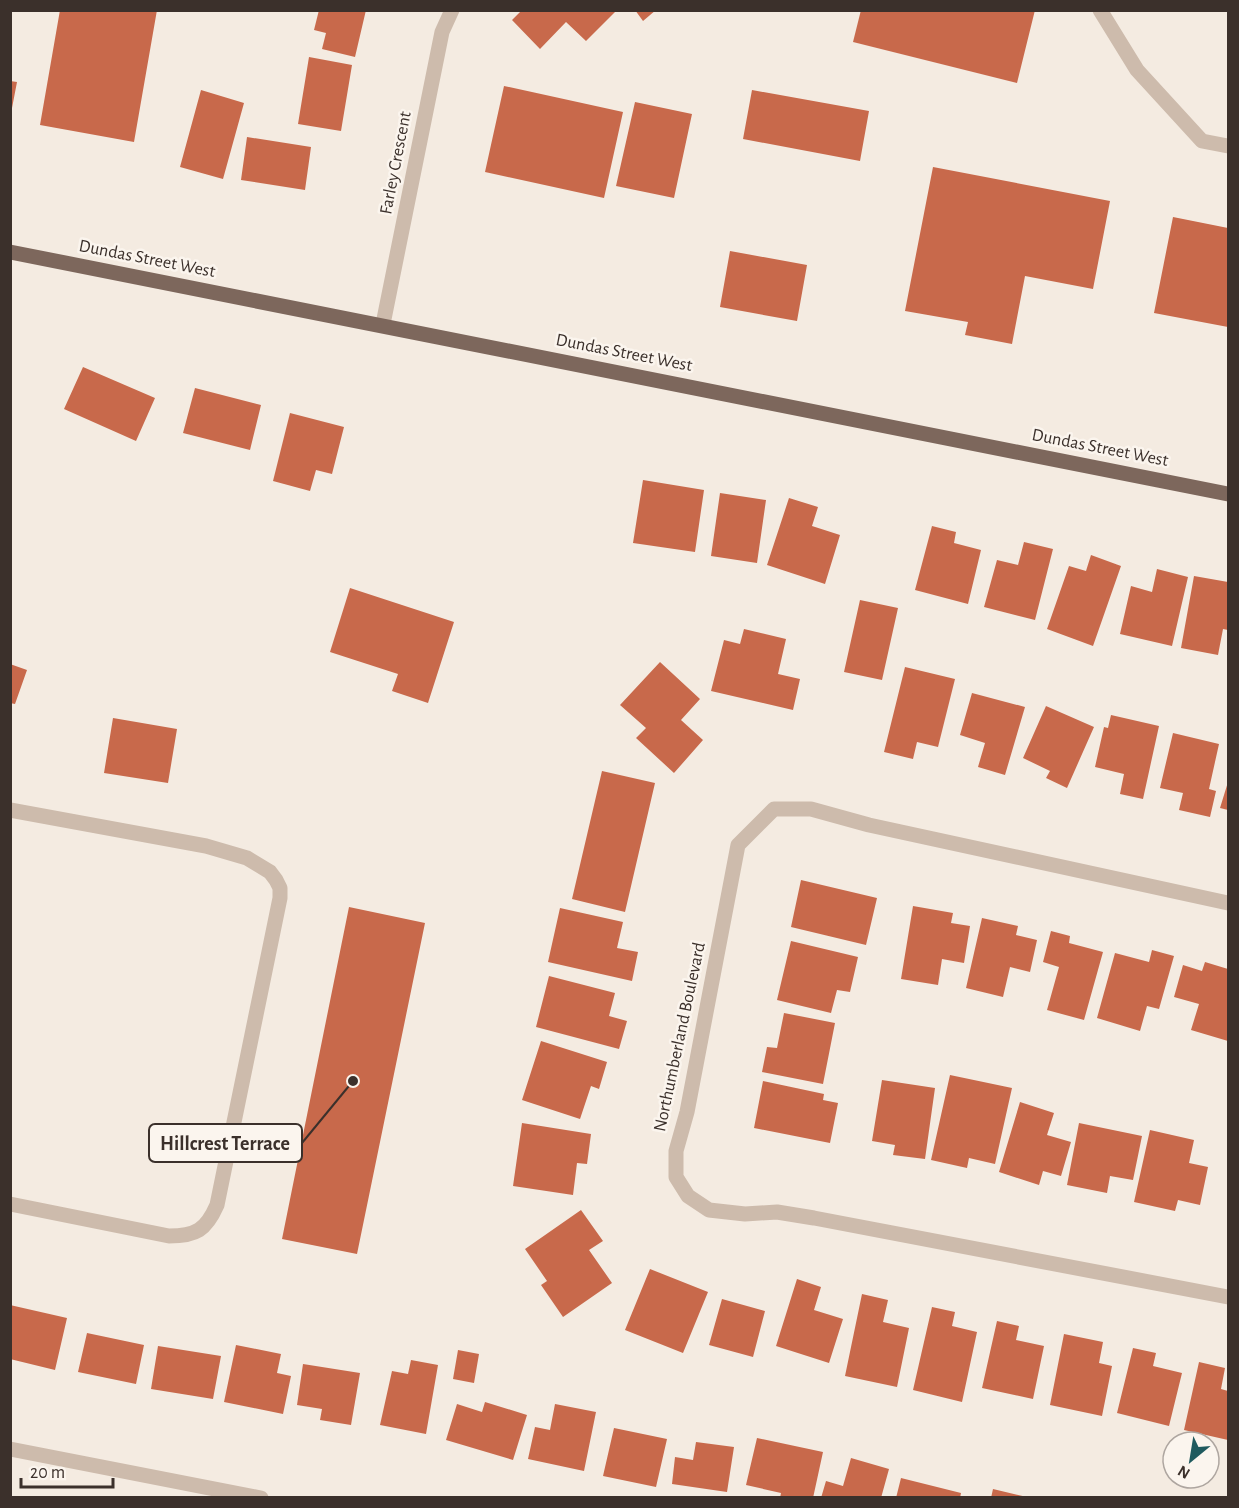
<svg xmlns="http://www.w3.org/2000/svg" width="1239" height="1508" viewBox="0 0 1239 1508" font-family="'Alegreya Sans',sans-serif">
	<rect width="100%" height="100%" fill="#f4ebe1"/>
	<path fill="#c8694b" d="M60,10h97l-23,132 -94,-17z
		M319,10h47l-11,47 -33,-8 4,-16 -12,-3z
		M522,10h95l-31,31 -20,-19 -26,27 -28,-29z
		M635,10h21l-13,11z
		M861,10h174l-18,73 -164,-41z
		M309,57l43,8 -11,66 -43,-7z
		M10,81l7,1 -5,26h-2z
		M504,86l119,26 -19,86 -119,-26z
		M201,90l43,13 -21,76 -43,-12z
		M752,90l117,21 -9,50 -117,-22z
		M635,102l57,12 -18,84 -58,-12z
		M247,137l64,10 -6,43 -64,-10z
		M933,167l177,34 -17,88 -68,-13 -13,68 -47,-9 3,-13 -63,-11z
		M1173,217l55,11v99l-74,-14z
		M730,251l77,14 -10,56 -77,-14z
		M83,367l72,31 -19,43 -72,-32z
		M195,388l66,17 -11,45 -67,-17z
		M290,413l54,14 -12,47 -16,-4 -6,21 -37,-10z
		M643,480l61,10 -9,62 -62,-9z
		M720,493l46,7 -9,63 -46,-7z
		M789,498l29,9 -6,19 28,9 -15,49 -58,-19z
		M932,526l24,6 -2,11 27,7 -13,54 -53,-14z
		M1024,542l29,7 -18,71 -51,-13 13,-47 21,5z
		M1091,555l30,11 -28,80 -46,-17 22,-63 17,5z
		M1157,569l31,8 -16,69 -52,-12 11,-48 21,6z
		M1194,576l34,6v48l-5,-1 -5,26 -37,-7z
		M350,588l104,34 -26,81 -36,-12 6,-17 -68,-22z
		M860,600l38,8 -16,72 -38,-8z
		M744,629l42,10 -8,35 22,5 -7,31 -82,-19 13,-51 16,4z
		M660,662l40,37 -19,21 22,20 -29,33 -38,-35 10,-10 -26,-23z
		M10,664l17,6 -12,34 -5,-1z
		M905,667l50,12 -17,68 -21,-5 -4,17 -29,-7z
		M972,693l53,14 -20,68 -27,-8 7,-24 -25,-8z
		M1046,706l48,21 -27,61 -21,-10 4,-7 -27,-13z
		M1111,715l48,11 -16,73 -23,-5 4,-20 -29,-7 9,-40 4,1z
		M113,718l64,11 -9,54 -64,-10z
		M1173,733l46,11 -10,45 7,2 -6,26 -31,-7 4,-17 -23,-5z
		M602,771l53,12 -30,129 -53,-13z
		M1228,782v28l-8,-2z
		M801,880l76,18 -11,47 -75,-18z
		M913,906l40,7 -2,10 19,3 -6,37 -22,-4 -4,26 -37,-6z
		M349,907l76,16 -68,331 -75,-15z
		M560,908l63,14 -6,26 21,4 -6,29 -84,-19z
		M982,918l36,8 -2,9 21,5 -7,32 -20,-5 -7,30 -37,-9z
		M1051,931l19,5 -1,7 34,9 -19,68 -37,-10 12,-43 -16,-5z
		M791,941l67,16 -8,35 -13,-2 -6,23 -54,-13z
		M1152,950l22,6 -15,53 -12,-3 -7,25 -43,-13 18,-65 34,9z
		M1205,962l23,7v72l-37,-11 8,-26 -25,-7 9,-32 19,6z
		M549,976l66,17 -6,23 18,5 -8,28 -83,-22z
		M784,1013l51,10 -12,61 -61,-12 5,-25 10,1z
		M541,1041l66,21 -8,27 -8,-3 -11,33 -58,-19z
		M950,1075l62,13 -17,76 -26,-6 -2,10 -36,-8z
		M882,1080l53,8 -10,71 -32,-4 2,-10 -23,-4z
		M763,1081l61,13 -1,6 15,3 -8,40 -76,-15z
		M1020,1102l34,11 -7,22 24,7 -10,34 -18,-5 -4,14 -40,-13z
		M522,1123l69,11 -4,30 -10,-1 -4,32 -60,-9z
		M1079,1123l63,13 -9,44 -23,-4 -3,17 -40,-8z
		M1150,1130l44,10 -5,23 19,4 -8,38 -22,-5 -3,11 -41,-9z
		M581,1210l22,31 -14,9 23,33 -49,34 -22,-32 6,-4 -22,-32z
		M650,1269l58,23 -25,61 -58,-23z
		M797,1279l24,8 -7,23 29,9 -14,44 -53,-17z
		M862,1294l26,6 -5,22 26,6 -12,59 -52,-11z
		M722,1299l43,12 -12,46 -44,-12z
		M10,1305l57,13 -12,52 -45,-11z
		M932,1307l23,5 -3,14 25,6 -15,70 -49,-12z
		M997,1321l22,5 -3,14 28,6 -11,53 -51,-11z
		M87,1333l57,12 -8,39 -58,-12z
		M1064,1334l39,8 -4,21 13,3 -10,50 -52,-11z
		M236,1345l45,9 -4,19 14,3 -8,38 -59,-12z
		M158,1346l63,10 -8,43 -62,-10z
		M1133,1348l23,5 -3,13 29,7 -13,53 -52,-13z
		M458,1350l21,4 -5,29 -21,-4z
		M411,1360l27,5 -12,69 -46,-9 12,-54 16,3z
		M1199,1362l26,6 -4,21 7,2v49l-44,-10z
		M303,1364l57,9 -9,52 -31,-5 2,-11 -25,-4z
		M485,1402l42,13 -14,45 -67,-20 11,-36 25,8z
		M555,1404l41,8 -12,59 -56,-12 7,-32 15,3z
		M614,1428l53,11 -11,48 -53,-11z
		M757,1438l66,14 -10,46h-33l1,-5 -35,-8z
		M696,1442l38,5 -7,45 -55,-8 3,-27 18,3z
		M851,1458l38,11 -8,29h-60l5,-17 17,5z
		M901,1478l60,15 -1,5h-64z
		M993,1489l34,8v1h-36z"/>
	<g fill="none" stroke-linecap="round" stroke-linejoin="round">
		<path stroke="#cdbbac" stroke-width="15" d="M1100,10l37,60 65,71 26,5
			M10,810l196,36 41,12 23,14 6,8 4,8v10l-63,307c-11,25 -21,31 -48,31l-159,-32"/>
		<path stroke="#cdbbac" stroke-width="15" d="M383,324l59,-292 10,-22
			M1228,903l-359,-78 -58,-16h-37l-36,36 -51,267 -11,39v26l12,19 21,14 36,4 32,-2 37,6 414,79
			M10,1449l251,49"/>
		<path stroke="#7d675c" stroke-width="15" d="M10,252l1218,242"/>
	</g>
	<g text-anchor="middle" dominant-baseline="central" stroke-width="5" stroke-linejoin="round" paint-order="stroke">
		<g font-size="18" fill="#3b302b" stroke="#fbf5ee">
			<text transform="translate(396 163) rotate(-79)">Farley Crescent</text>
			<text transform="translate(147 259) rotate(11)">Dundas Street West</text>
			<text transform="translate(624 353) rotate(11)">Dundas Street West</text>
			<text transform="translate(1100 448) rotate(11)">Dundas Street West</text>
			<text transform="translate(680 1037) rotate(-78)">Northumberland Boulevard</text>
		</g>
	</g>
	<path fill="none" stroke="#3b302b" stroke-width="2" d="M353 1081L302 1143"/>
	<circle fill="#3b302b" stroke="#fbf5ee" stroke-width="2" cx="353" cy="1081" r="6"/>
	<rect fill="#fbf5ee" stroke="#3b302b" stroke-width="2" x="149" y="1124" width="153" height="38" rx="6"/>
	<g font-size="20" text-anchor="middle" font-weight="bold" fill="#3b302b">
		<text x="225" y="1150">Hillcrest Terrace</text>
	</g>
	<rect width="1239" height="1508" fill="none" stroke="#3b302b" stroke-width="24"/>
	<g transform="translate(1191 1460) rotate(210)"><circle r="28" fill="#fbf5ee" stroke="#aea6a0" stroke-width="1.5"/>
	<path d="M0-4.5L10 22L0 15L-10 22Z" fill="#1f5a5e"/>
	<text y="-9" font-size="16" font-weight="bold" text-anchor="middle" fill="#3b302b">N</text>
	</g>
	<path d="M21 1478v9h92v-9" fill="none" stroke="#3b302b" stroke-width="3"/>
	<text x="30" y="1478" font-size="18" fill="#3b302b" stroke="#fbf5ee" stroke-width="4.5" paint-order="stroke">20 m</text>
</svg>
